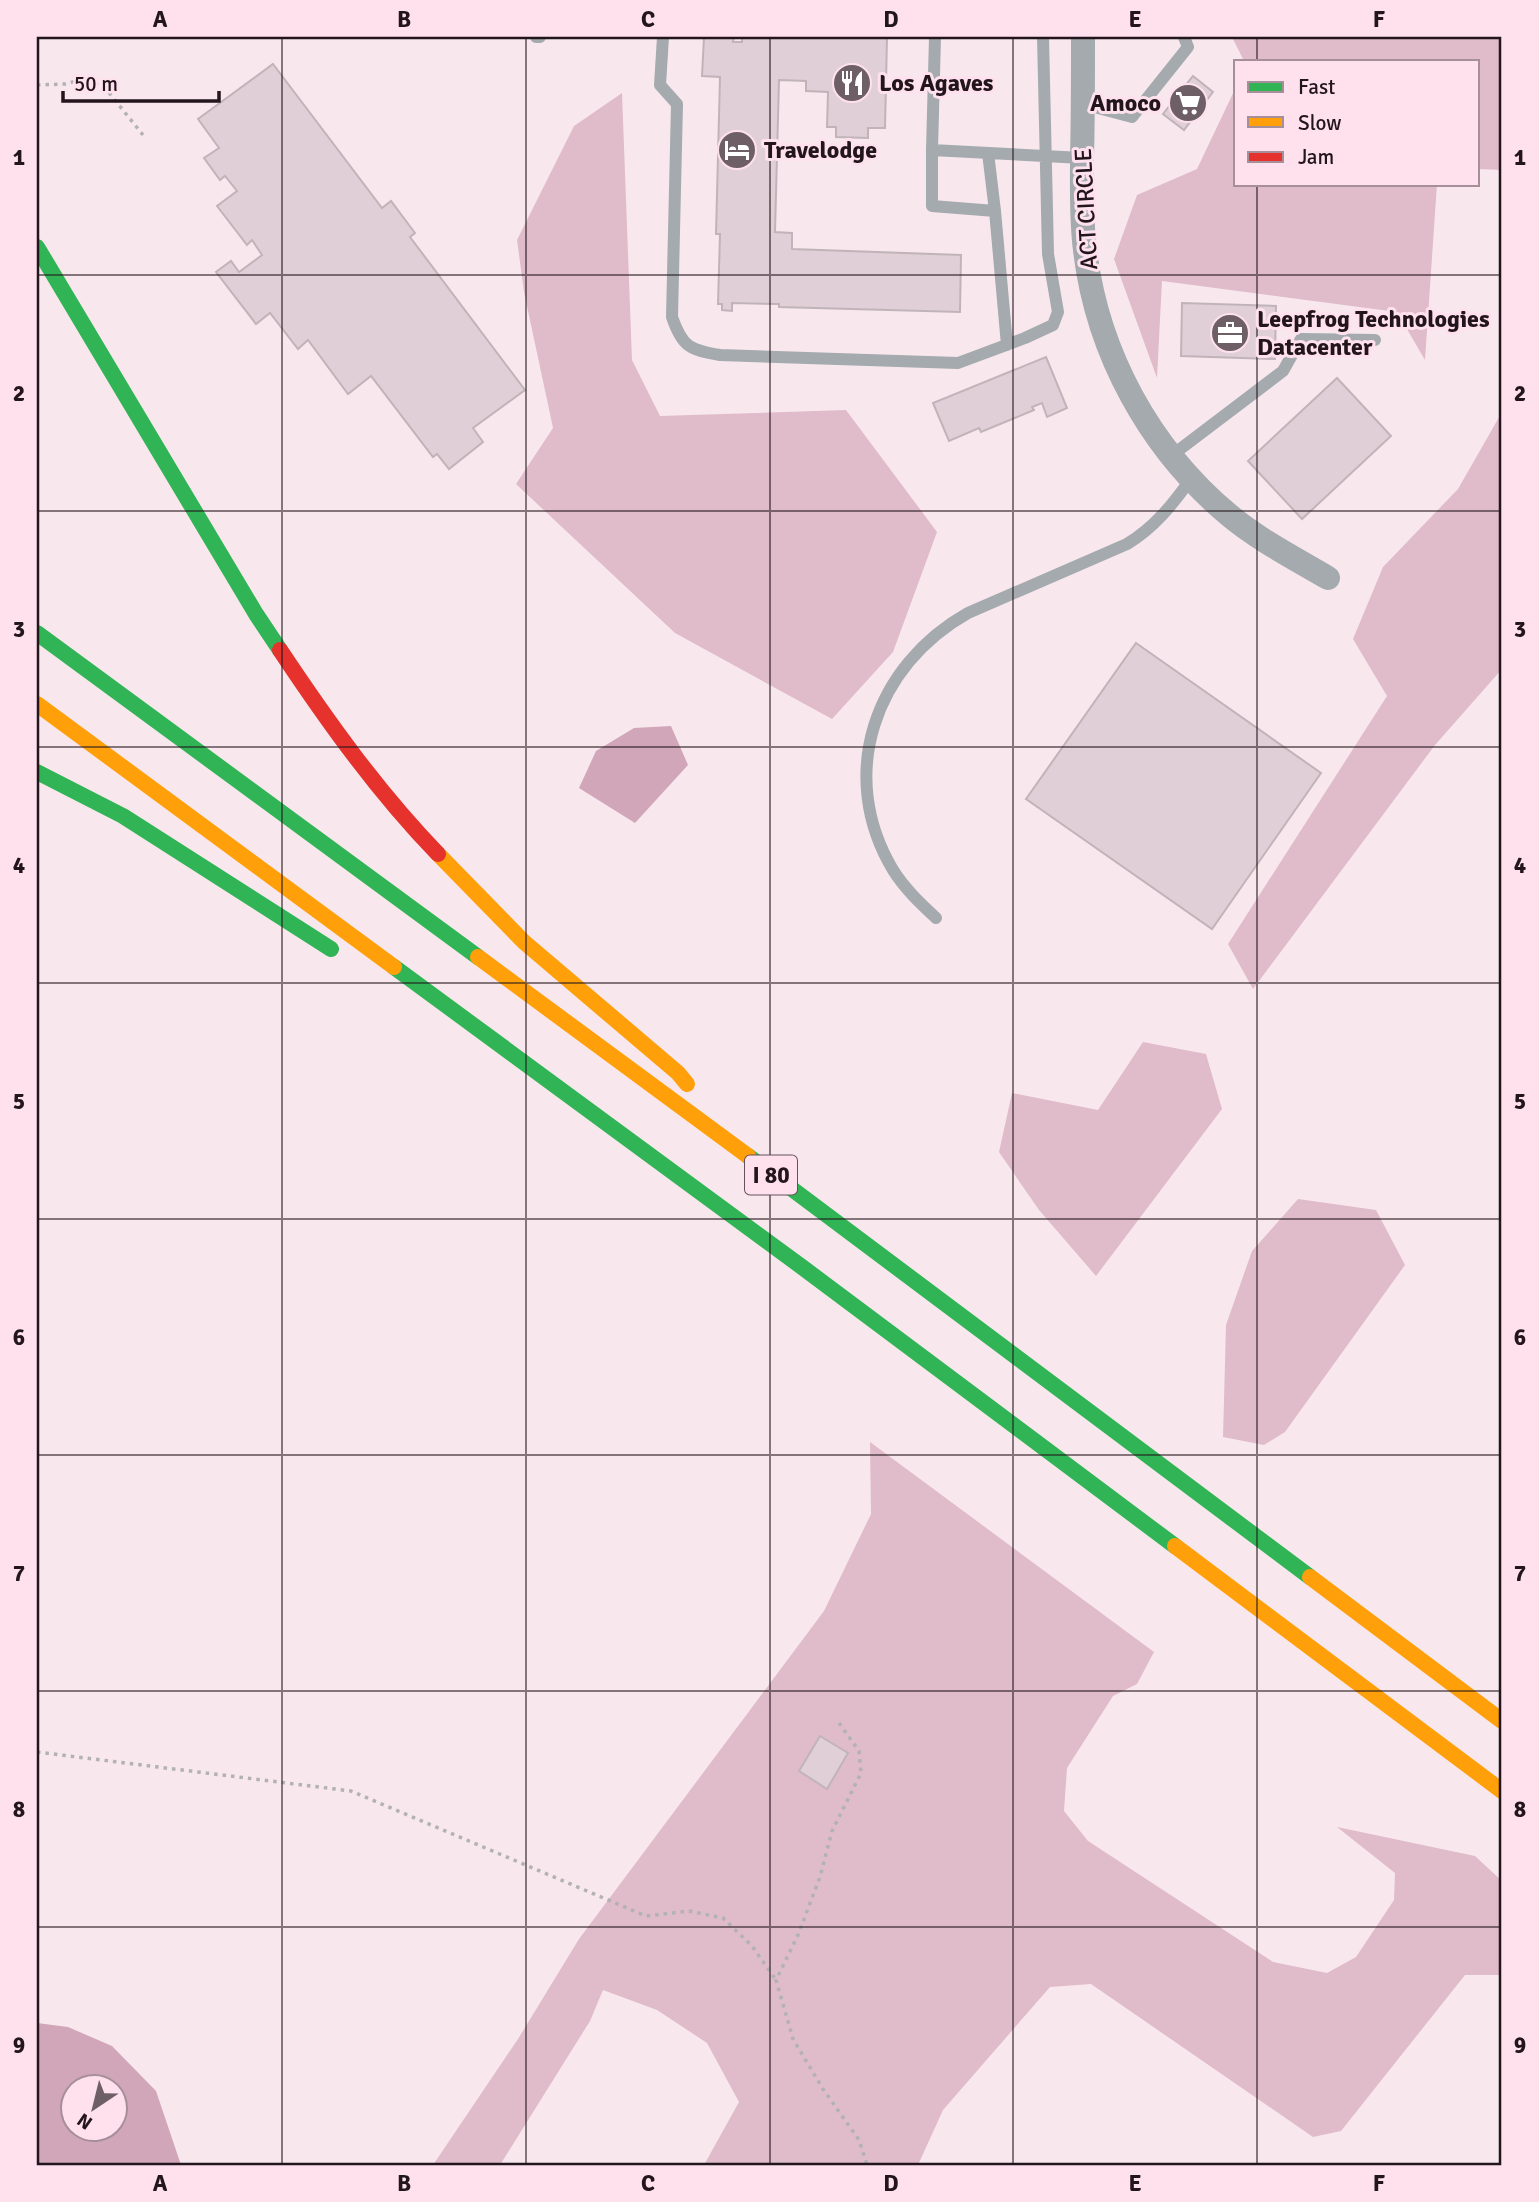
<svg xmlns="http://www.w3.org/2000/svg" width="1539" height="2202" viewBox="0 0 1539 2202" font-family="Signika,sans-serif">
	<rect width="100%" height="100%" fill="#f8e8ee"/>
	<path fill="#e0bbca" d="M1232,37h270v133l-24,-1v-108h-234z
		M1236,87v97h201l-12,176 -28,-48 -235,-31 -5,97 -43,-119 23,-64 60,-26z
		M622,93l10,267 28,56 186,-6 91,122 -44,120 -61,67 -157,-86 -159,-149 37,-56 -29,-136 -7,-52 57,-114z
		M1502,412v257l-67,76 -182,244 -25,-45 159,-248 -34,-57 30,-72 75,-78z
		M1143,1042l63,12 16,55 -126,167 -57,-66 -40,-58 13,-59 86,17z
		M1298,1199l78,11 29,55 -120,167 -21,13 -41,-8 3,-112 26,-74z
		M870,1442l284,210 -17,32 -24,12 -46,72 -3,43 24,30 185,121 54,11 29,-16 38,-57 1,-27 -58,-46 138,29 27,25v94h-37l-124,156 -28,6 -222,-153 -41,3 -107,123 -25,55h-214l35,-63 -32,-59 -50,-33 -54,-20 -13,31 -90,144h-67l85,-126 61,-100 245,-328 47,-97z"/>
	<path fill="#d0a6b8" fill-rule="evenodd" d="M671,726l17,39 -53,58 -56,-35 17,-37 38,-23z
		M37,2023l31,4 44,19 44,45 25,74h-144zM74,2086h42v42h-42z"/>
	<path fill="#e0cfd6" stroke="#c1b4b9" stroke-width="2" d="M704,37h30l-1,5h9v-5h145l-2,91h-17v10l-32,-1v-10h-9l1,-35 -22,-1v-10l-27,-1 -4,152 17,1v16l169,6 -1,57 -181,-5v-3l-47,-1v8l-10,-1v-6h-4l2,-70h-4l4,-157 -18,-1z
		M273,64l109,144 9,-7 24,32 -5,4 115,153 -52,38 10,14 -34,27 -12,-15 -4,3 -62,-81 -23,18 -40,-54 -10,9 -28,-36 -14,11 -40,-52 15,-11 8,11 23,-17 -10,-15 -5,5 -30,-39 20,-15 -12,-15 -5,4 -16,-22 15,-10 -21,-29z
		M1193,76l20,16 -29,38 -21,-16z
		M1182,303l94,3 -1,53 -94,-3z
		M1046,357l21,51 -20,9 -5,-14 -10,4 2,3 -53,22 -2,-4 -30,13 -16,-38z
		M1337,378l54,58 -89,83 -54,-58z
		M1136,643l185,130 -109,156 -186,-130z
		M820,1736l28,17 -21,36 -28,-18z"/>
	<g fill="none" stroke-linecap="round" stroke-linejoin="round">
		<path stroke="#b2b1b4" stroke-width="3.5" stroke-dasharray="3.5 5" stroke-linecap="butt" d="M37,85l28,-1 19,-5 22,10 37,46
			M839,1723l20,28 2,22 -29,58 -12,46 -22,58 -22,45 17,59 30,50 36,51 8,25
			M37,1752l314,39 295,125 43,-5 34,7 29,28 24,34"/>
		<path stroke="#a4aaad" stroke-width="12" d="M536,37h4
			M663,37l-3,48 17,19 -5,213c10,29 17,33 48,38l238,8 67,-25 28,-13 5,-13 -10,-58 -5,-217
			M935,37l-3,113 150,8
			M1083,104l49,13 56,-70 -4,-10
			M932,150v56l63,5 -7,-58
			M995,211l12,134
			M1171,456l112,-85 18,-32 74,1
			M936,918c-16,-15 -31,-29 -43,-48 -57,-95 -18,-205 75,-257l159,-69c28,-17 45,-39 64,-65"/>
		<path stroke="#a4aaad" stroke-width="24" d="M1083,37c0,41 0,81 -1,122 0,30 -1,61 3,91 12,103 65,199 144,265 30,25 65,43 99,63"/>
		<path stroke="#30b455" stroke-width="16" d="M37,247l219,367 24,36
			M37,633l441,324
			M37,772l86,44 208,133
			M394,967l408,300 373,279
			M748,1156l562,421"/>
		<path stroke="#ff9f0a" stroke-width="16" d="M37,704l357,263
			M438,854l86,88 154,131 9,11
			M478,957l270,199
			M1175,1546l327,245
			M1310,1577l192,144"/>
		<path stroke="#e5322d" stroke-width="16" d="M280,650c48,72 98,142 158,204"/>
	</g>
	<path fill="none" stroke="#22151b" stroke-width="2" stroke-opacity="0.55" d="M282,37v2128M526,37v2128M770,37v2128M1013,37v2128M1257,37v24M1257,184v1981M37,275h1465M37,511h1465M37,747h1465M37,983h1465M37,1219h1465M37,1455h1465M37,1691h1465M37,1927h1465"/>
	<defs>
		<symbol id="restaurant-disc" viewBox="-11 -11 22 22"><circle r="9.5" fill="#6d5f65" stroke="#ffe1ed"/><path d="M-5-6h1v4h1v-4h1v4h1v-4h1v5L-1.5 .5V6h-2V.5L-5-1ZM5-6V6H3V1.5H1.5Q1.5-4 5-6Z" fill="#fff"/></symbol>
		<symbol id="supermarket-disc" viewBox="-11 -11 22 22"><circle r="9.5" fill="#6d5f65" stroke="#ffe1ed"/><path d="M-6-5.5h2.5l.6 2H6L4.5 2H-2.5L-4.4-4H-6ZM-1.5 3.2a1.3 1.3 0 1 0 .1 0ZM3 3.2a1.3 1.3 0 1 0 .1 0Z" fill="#fff"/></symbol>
		<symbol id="hotel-disc" viewBox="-11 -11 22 22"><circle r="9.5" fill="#6d5f65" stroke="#ffe1ed"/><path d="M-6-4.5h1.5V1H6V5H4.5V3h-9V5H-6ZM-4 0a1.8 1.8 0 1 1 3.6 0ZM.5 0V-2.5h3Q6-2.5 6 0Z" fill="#fff"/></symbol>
		<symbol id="office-disc" viewBox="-11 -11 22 22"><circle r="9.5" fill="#6d5f65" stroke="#ffe1ed"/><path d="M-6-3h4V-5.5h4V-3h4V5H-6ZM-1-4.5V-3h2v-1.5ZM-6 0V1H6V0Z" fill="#fff"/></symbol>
	</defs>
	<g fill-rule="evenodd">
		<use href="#restaurant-disc" x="830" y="61" width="44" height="44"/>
		<use href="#supermarket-disc" x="1166" y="81" width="44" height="44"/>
		<use href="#hotel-disc" x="715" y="128" width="44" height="44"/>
		<use href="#office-disc" x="1208" y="311" width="44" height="44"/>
	</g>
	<g text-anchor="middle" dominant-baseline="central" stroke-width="6" stroke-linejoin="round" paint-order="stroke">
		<rect fill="#ffe1ed" stroke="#64525a" stroke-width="2" x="745" y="1155.5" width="52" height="39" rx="5"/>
		<g font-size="23" font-weight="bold" fill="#22151b">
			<text x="771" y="1175">I 80</text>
		</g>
		<g font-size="24" font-weight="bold" fill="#22151b" stroke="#ffe1ed" text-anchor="start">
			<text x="879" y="83">Los Agaves</text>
			<text x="1161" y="103" text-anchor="end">Amoco</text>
			<text x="764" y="150">Travelodge</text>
			<text x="1257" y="319">Leepfrog Technologies<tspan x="1257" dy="28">Datacenter</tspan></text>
		</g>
		<g font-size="24" fill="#22151b" stroke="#ffe1ed">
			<text transform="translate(1086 209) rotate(-93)">ACT CIRCLE</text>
		</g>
	</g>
	<rect width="1539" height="2202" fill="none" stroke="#ffe1ed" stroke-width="77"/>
	<rect x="1234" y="60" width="245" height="126" fill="#ffe1ed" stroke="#a78f99" stroke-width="2"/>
	<rect x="1248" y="82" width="35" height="10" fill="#30b455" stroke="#a78f99" stroke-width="2"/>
	<text x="1298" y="94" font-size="21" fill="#22151b">Fast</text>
	<rect x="1248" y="117" width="35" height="10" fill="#ff9f0a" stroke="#a78f99" stroke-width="2"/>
	<text x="1298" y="130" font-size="21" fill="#22151b">Slow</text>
	<rect x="1248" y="152" width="35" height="10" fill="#e5322d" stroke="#a78f99" stroke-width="2"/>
	<text x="1298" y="164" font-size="21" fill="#22151b">Jam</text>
	<g transform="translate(94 2108) rotate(215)"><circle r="33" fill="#ffe1ed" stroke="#a78f99" stroke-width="2"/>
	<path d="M0-5L12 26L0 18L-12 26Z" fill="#6d5f65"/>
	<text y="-10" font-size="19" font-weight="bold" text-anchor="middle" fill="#22151b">N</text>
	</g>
	<path d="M63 91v10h156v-10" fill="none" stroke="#22151b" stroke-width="3.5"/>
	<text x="74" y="91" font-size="21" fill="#22151b" stroke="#ffe1ed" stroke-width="5" paint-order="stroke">50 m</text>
	<rect x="38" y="38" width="1462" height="2126" fill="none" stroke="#22151b" stroke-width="2.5"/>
	<g font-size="23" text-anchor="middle" font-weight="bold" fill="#22151b">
		<text x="160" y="27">A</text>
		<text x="404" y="27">B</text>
		<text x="648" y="27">C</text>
		<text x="891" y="27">D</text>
		<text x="1135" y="27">E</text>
		<text x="1379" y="27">F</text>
		<text x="19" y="165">1</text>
		<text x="1520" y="165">1</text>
		<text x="19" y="401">2</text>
		<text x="1520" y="401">2</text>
		<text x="19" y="637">3</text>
		<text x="1520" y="637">3</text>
		<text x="19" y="873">4</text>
		<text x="1520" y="873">4</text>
		<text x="19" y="1109">5</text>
		<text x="1520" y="1109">5</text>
		<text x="19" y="1345">6</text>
		<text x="1520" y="1345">6</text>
		<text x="19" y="1581">7</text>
		<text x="1520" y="1581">7</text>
		<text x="19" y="1817">8</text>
		<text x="1520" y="1817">8</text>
		<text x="19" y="2053">9</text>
		<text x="1520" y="2053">9</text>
		<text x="160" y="2191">A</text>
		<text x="404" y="2191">B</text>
		<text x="648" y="2191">C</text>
		<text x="891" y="2191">D</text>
		<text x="1135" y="2191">E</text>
		<text x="1379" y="2191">F</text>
	</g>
</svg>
